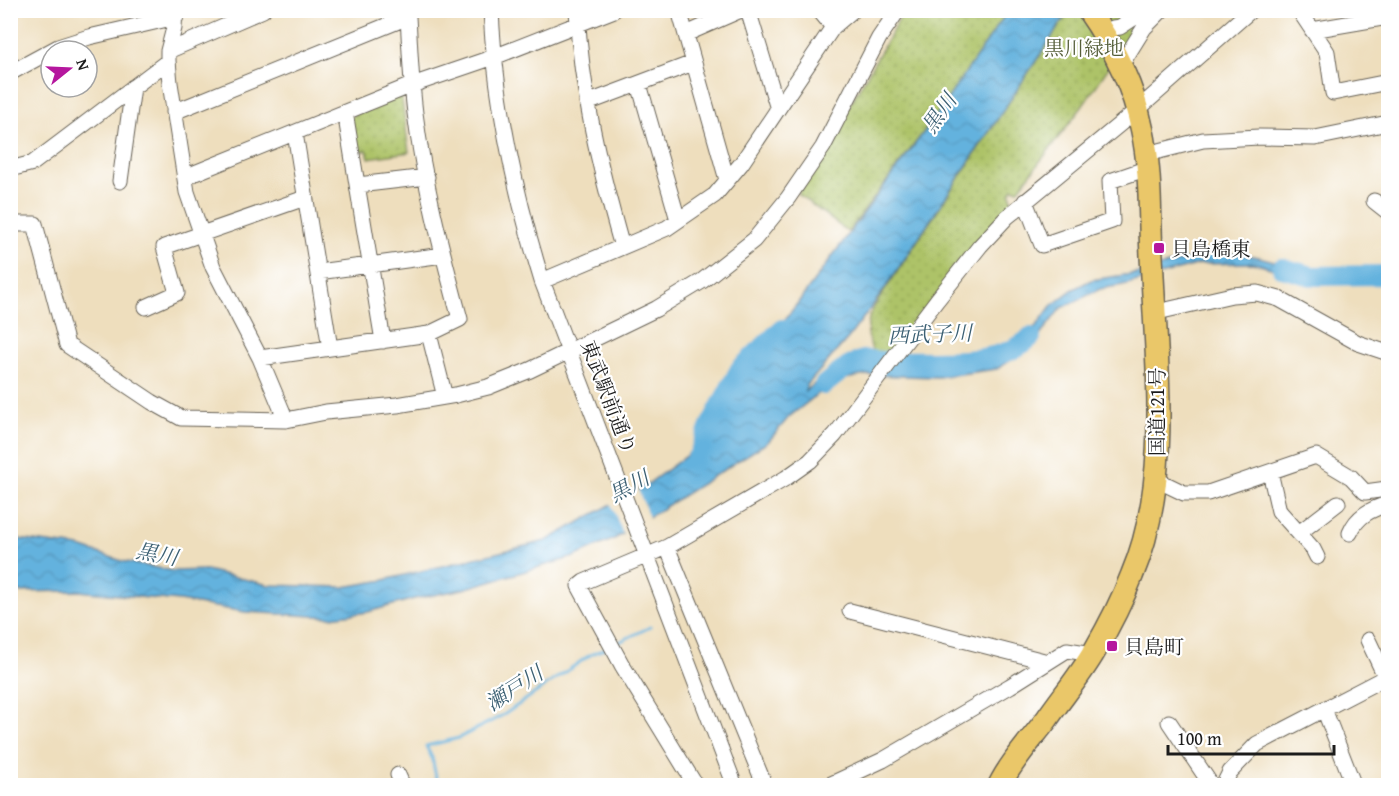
<svg xmlns="http://www.w3.org/2000/svg" width="1399" height="796" viewBox="0 0 1399 796" font-family="'Gentium Book Plus','Noto Serif JP',serif">
	<defs>
		<pattern id="grass-dots" width="8" height="8" patternUnits="userSpaceOnUse" patternTransform="scale(1.5)"><rect width="8" height="8" fill="#adc367"/><path d="M2 2h.1M6 6h.1" fill="none" stroke="#94a759" stroke-width="1.8" stroke-linecap="round"/></pattern>
		<pattern id="water-waves" width="16" height="10" patternUnits="userSpaceOnUse" patternTransform="scale(1.5)"><rect width="16" height="10" fill="#64b2de"/><path d="M0 5q4-4 8 0t8 0" fill="none" stroke="#5698be"/></pattern>
	</defs>
	<rect width="100%" height="100%" fill="#fff"/>
	<filter id="ink" filterUnits="userSpaceOnUse"><feTurbulence type="fractalNoise" baseFrequency=".0167" numOctaves="2"/><feDisplacementMap in="SourceGraphic" scale="12" xChannelSelector="R" yChannelSelector="G"/><feConvolveMatrix kernelMatrix="1 2 1 2 8 2 1 2 1" color-interpolation-filters="sRGB"/></filter>
	<filter id="wash" filterUnits="userSpaceOnUse"><feTurbulence type="fractalNoise" baseFrequency=".008" numOctaves="4" result="noise"/><feDisplacementMap in="SourceGraphic" scale="24" xChannelSelector="R" yChannelSelector="G"/><feGaussianBlur stdDeviation="1.35" result="paint"/><feColorMatrix in="noise" values="0 0 0 0 0 0 0 0 0 0 0 0 0 0 0 0 0 1.4 0 .05"/><feComposite in="paint" operator="in"/></filter>
	<g filter="url(#wash)">
		<rect width="100%" height="100%" fill="#eedebd"/>
		<path fill="url(#grass-dots)" stroke="#647042" stroke-width="1.5" d="M904,11h104l-73,106 -87,115 -50,-38z
			M1069,11h86l-18,14 -55,82 -64,83 -5,-2 -3,5 2,7 -125,159 -10,-1c-10,-12 -12,-34 -5,-48z
			M401,93l8,59 -40,6 -2,-8 -10,3 -7,-33 5,-8z"/>
		<path fill="url(#water-waves)" stroke="#40677d" stroke-width="1.5" d="M1008,11h61l-185,279 -35,47 -41,47 -4,8 19,-15 42,-13 45,3 43,-1 39,-4 11,-6 17,-15 18,-17 13,-18 21,-16 19,-10 47,-7 61,-17 34,-3 26,4 45,12h78l6,2v9l-16,-6 -71,1 -17,-3 -31,-9 -53,1 -77,21 -23,4 -40,20 -21,28 -23,20 -19,12 -59,8 -71,-2 -28,5 -7,3 -43,34 -21,25 -152,96 -42,19 -111,32 -49,10 -46,13 -37,5 -86,-5 -66,-11 -100,-10 -68,1v-54l69,9 42,14 51,10 33,-1 63,15 75,2 40,-7 162,-39 103,-58 58,-43 37,-68 53,-68 138,-187z"/>
		<path fill="#eedebd" d="M637,487l13,33 -26,17 -14,-36z"/>
		<g fill="none" stroke-linecap="round" stroke-linejoin="round">
			<path stroke="#64b2de" stroke-width="3" d="M617,643l33,-16
				M438,786l-6,-28 -6,-12 33,-8 46,-24 85,-59 18,-8"/>
			<path stroke="#64b2de" stroke-width="20" d="M1282,268l30,8 70,-1 6,4
				M824,385c12,-10 25,-21 40,-25 7,-1 15,2 23,1 43,-2 111,8 144,-24
				M692,465l6,-9 13,-32 29,-55 42,-40"/>
		</g>
	</g>
	<g filter="url(#ink)">
		<g fill="none" stroke-linecap="round" stroke-linejoin="round">
			<defs>
				<path id="minor" d="M175,10l-1,18 -6,23v10l2,22 17,109 26,75 47,91 26,62
					M491,10c4,93 24,183 51,271l193,505
					M577,10c4,82 23,159 45,237
					M679,10l48,170
					M748,10l30,99
					M819,10l14,17
					M1299,10l28,42 6,41 55,-11
					M1113,28l7,-1 26,-17
					M1312,30l76,-13
					M686,34l55,-24
					M168,51l95,-41
					M1121,65l23,-37 18,-18
					M10,73l48,-26 31,-10 87,-20
					M639,84l39,136
					M587,103l106,-40
					M174,112l234,-95c2,33 3,64 7,96 9,70 27,139 45,206l-31,15 -169,24
					M345,112l38,229
					M295,133l35,215
					M1147,154l56,-14 56,-3 56,1 73,-15
					M10,169l23,-6 135,-102
					M185,177l227,-92 82,-28 120,-47
					M120,181l13,-94
					M358,185l69,-8
					M1025,201l17,44 70,-24 -2,-40 38,-13
					M1374,201l14,11
					M10,224h25l32,121 85,57 29,16 105,2 40,-8 71,-7 59,-10 32,-8 42,-17 126,-61 46,-28 52,-41 34,-42 35,-51 56,-109 19,-28
					M318,272l125,-17
					M542,281l125,-53 48,-33 26,-31 92,-137 20,-17
					M146,307l31,-14 -13,-46 141,-49
					M1153,313l79,-18 25,-2 22,6 79,44 30,10
					M429,334l16,63
					M1270,472l9,39 34,38 4,8
					M1155,479l29,14h24l108,-37 35,21 14,15 22,-3 1,2
					M1299,533l39,-30
					M1350,533c7,-17 21,-24 38,-29
					M667,547l98,239
					M850,611l198,51
					M1368,640l18,38
					M1324,709l30,77
					M1169,722l43,64
					M398,775l5,11
					M696,786l-74,-121 -43,-79 5,-4 83,-35 119,-69 24,-17 25,-26 102,-135 43,-54 27,-29 130,-107 114,-100
					M827,786l56,-26 127,-74 57,-36 26,4
					M1223,786l7,-14 27,-28 131,-68"/>
				<path id="highway" d="M999,786c12,-24 32,-46 48,-67 15,-22 33,-43 47,-67 14,-24 28,-51 38,-77 40,-94 24,-211 20,-310 -3,-45 0,-92 -10,-136 -9,-44 -28,-82 -54,-119"/>
			</defs>
			<use href="#minor" stroke="#666054" stroke-width="17"/>
			<use href="#highway" stroke="#666054" stroke-width="25"/>
			<use href="#minor" stroke="#fff" stroke-width="15"/>
			<use href="#highway" stroke="#eac769" stroke-width="22"/>
		</g>
	</g>
	<g fill="#b5179e" stroke="#fff" stroke-width="2">
		<rect x="1153" y="242" width="12" height="12" rx="3"/>
		<rect x="1106" y="640" width="12" height="12" rx="3"/>
	</g>
	<g text-anchor="middle" dominant-baseline="central" stroke-width="4.5" stroke-linejoin="round" paint-order="stroke">
		<g font-size="20" fill="#565f3a" stroke="#fff">
			<text x="1084" y="47">黒川緑地</text>
		</g>
		<g font-size="20" fill="#1c1c1c" stroke="#fff" text-anchor="start">
			<text x="1171" y="248">貝島橋東</text>
			<text x="1124" y="646">貝島町</text>
		</g>
		<g font-size="20" fill="#1c1c1c" stroke="#fff">
			<text transform="translate(609 397) rotate(69)">東武駅前通り</text>
			<text transform="translate(1156 412) rotate(-90)">国道121号</text>
		</g>
		<g font-size="21" font-style="italic" fill="#3c6073" stroke="#fff">
			<text transform="translate(939 113) rotate(-55)">黒川</text>
			<text transform="translate(930 334) rotate(-2)">西武子川</text>
			<text transform="translate(629 486) rotate(-28)">黒川</text>
			<text transform="translate(157 554) rotate(11)">黒川</text>
			<text transform="translate(514 688) rotate(-33)">瀬戸川</text>
		</g>
	</g>
	<rect width="1399" height="796" fill="none" stroke="#fff" stroke-width="36"/>
	<g transform="translate(69 69) rotate(72)"><circle r="28" fill="#ffffff" stroke="#a4a4a4" stroke-width="1.5"/>
	<path d="M0-4.5L10 22L0 15L-10 22Z" fill="#b5179e"/>
	<text y="-9" font-size="16" font-weight="bold" text-anchor="middle" fill="#1c1c1c">N</text>
	</g>
	<path d="M1168 745v9h166v-9" fill="none" stroke="#1c1c1c" stroke-width="3"/>
	<text x="1177" y="745" font-size="18" fill="#1c1c1c" stroke="#ffffff" stroke-width="4.5" paint-order="stroke">100 m</text>
</svg>
